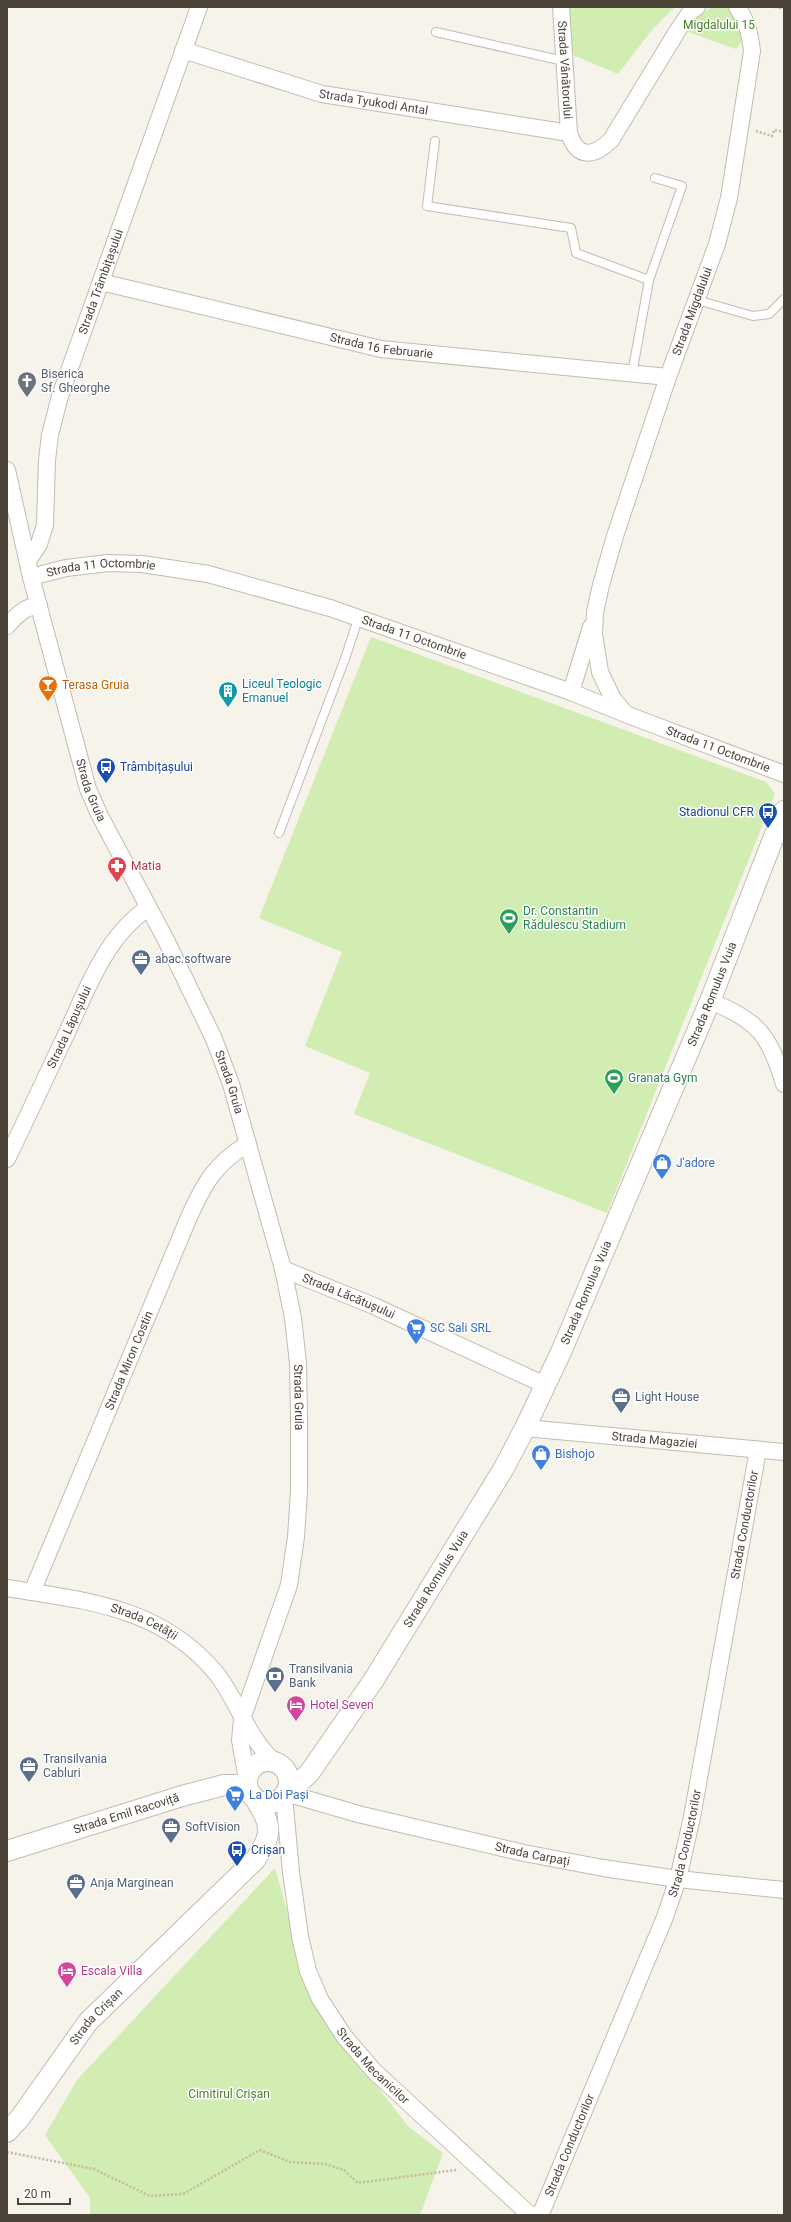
<svg xmlns="http://www.w3.org/2000/svg" width="791" height="2222" viewBox="0 0 791 2222" font-family="Roboto,sans-serif">
	<rect width="100%" height="100%" fill="#f6f3eb"/>
	<path fill="#d1edb2" d="M560,7h115l-23,23 -34,44 -55,-23z
		M712,7l18,1 11,18 2,13 -7,10 -48,-17 9,-15z
		M371,637l395,145 9,12 -168,419 -253,-99 16,-41 -65,-27 37,-94 -83,-34z
		M275,1868l38,136 95,122 35,27 -23,62h-330v-17l-45,-63 32,-55z"/>
	<g fill="none" stroke-linecap="round" stroke-linejoin="round">
		<defs>
			<path id="service" d="M436,32l128,29
				M435,141l-8,65 144,22 5,25 73,27 -17,94
				M649,280l33,-94 -27,-8
				M697,300l56,16 16,-2 15,-15
				M279,833l67,-177 12,-37"/>
			<g id="minor">
				<path id="s1" d="M561,7l8,126c8,26 25,24 42,7l67,-110 13,-19 6,-4"/>
				<path id="s2" d="M183,50l139,44 247,39"/>
				<path id="s3" d="M101,282l280,67 287,28"/>
				<path id="s4" d="M7,470l24,107 57,212 12,27 66,124 48,99 17,45 52,185 10,49 5,45 1,53v75l-3,46 -7,48 -47,134 -2,21 7,39"/>
				<path id="s5" d="M28,561l11,-17 6,-19 2,-65 3,-25 10,-39 139,-389"/>
				<path id="s6" d="M31,577l35,-9 42,-5 34,1 66,10 122,34 241,84 57,23 156,59"/>
				<path d="M7,626c10,-11 17,-19 32,-21"/>
				<path d="M571,692l20,-65"/>
				<path id="s7" d="M625,713l-12,-14 -13,-27 -6,-38 1,-22 6,-27 14,-49 53,-159 49,-133 12,-46 23,-147c-2,-17 -5,-30 -15,-44"/>
				<path d="M710,1001c48,19 60,35 74,83"/>
				<path id="s8" d="M7,1159c19,-39 37,-78 56,-118 22,-46 41,-104 85,-133"/>
				<path id="s9" d="M283,1269l91,37 171,79"/>
				<path id="s10" d="M525,1428l259,24"/>
				<path id="s11" d="M7,1588c79,13 153,18 209,85 23,29 30,64 60,90"/>
				<path id="s12" d="M32,1592l157,-375c15,-33 26,-54 59,-73"/>
				<path id="s13" d="M286,1793l72,21 166,39 79,15 75,11 106,11"/>
				<path id="s14" d="M284,1796l7,76 9,64 8,35 12,28 24,37 30,35 156,144"/>
				<path id="s15" d="M538,2215l4,-4 123,-294 13,-38 14,-62 66,-367"/>
			</g>
			<g id="tertiary">
				<circle cx="268" cy="1782" r="21"/>
				<path id="s16" d="M288,1788l14,-8 8,-8 63,-91 131,-213 21,-40 36,-76 149,-351 74,-190"/>
				<path id="s17" d="M7,1851l175,-55 42,-11h23"/>
				<path id="s18" d="M7,2132l13,-14 68,-96 167,-162c18,-26 17,-34 1,-60"/>
			</g>
		</defs>
		<use href="#service" stroke="#c3bcad" stroke-width="10"/>
		<use href="#minor" stroke="#c3bcad" stroke-width="18"/>
		<use href="#tertiary" stroke="#c3bcad" stroke-width="22"/>
		<path stroke="#c6b89d" stroke-width="2.5" stroke-dasharray="2 2" stroke-linecap="butt" d="M775,7l9,2
			M756,131l16,5 2,-6 10,2
			M7,2152l87,17 56,27 33,-2 77,-44 30,12 35,2 19,6 14,13 98,-13"/>
		<use href="#service" stroke="#fff" stroke-width="8"/>
		<use href="#minor" stroke="#fff" stroke-width="16"/>
		<use href="#tertiary" stroke="#fff" stroke-width="20"/>
	</g>
	<defs>
		<symbol id="church-pin" viewBox="-11 -11 22 30"><path d="M0 17L-7.5 6A9.5 9.5 0 1 1 7.5 6Z" fill="#6b7280" stroke="#fff"/><path d="M-1.2-6h2.4v3.5h3.3v2.4h-3.3V6h-2.4V-.1h-3.3v-2.4h3.3Z" fill="#fff"/></symbol>
		<symbol id="bar-pin" viewBox="-11 -11 22 30"><path d="M0 17L-7.5 6A9.5 9.5 0 1 1 7.5 6Z" fill="#e8710a" stroke="#fff"/><path d="M-6-5H6L.8 .8V4.5H3.5V6h-7V4.5H-.8V.8Z" fill="#fff"/></symbol>
		<symbol id="building-pin" viewBox="-11 -11 22 30"><path d="M0 17L-7.5 6A9.5 9.5 0 1 1 7.5 6Z" fill="#0f9aa8" stroke="#fff"/><path d="M-4-6H4V6H1V3H-1V6H-4ZM-2.5-4.3h1.7v1.8h-1.7ZM.8-4.3h1.7v1.8H.8ZM-2.5-1h1.7V.8h-1.7ZM.8-1h1.7V.8H.8Z" fill="#fff"/></symbol>
		<symbol id="bus-pin" viewBox="-11 -11 22 30"><path d="M0 17L-7.5 6A9.5 9.5 0 1 1 7.5 6Z" fill="#1a4fb4" stroke="#fff"/><path d="M-5-6H5V4H4V6H2V4H-2V6H-4V4H-5ZM-3.5-4V0h7V-4ZM-3.5 1.2v1.5H-2V1.2ZM2 1.2v1.5H3.5V1.2Z" fill="#fff"/></symbol>
		<symbol id="pharmacy-pin" viewBox="-11 -11 22 30"><path d="M0 17L-7.5 6A9.5 9.5 0 1 1 7.5 6Z" fill="#e0444e" stroke="#fff"/><path d="M-2-6h4v4h4v4h-4v4h-4v-4h-4v-4h4Z" fill="#fff"/></symbol>
		<symbol id="stadium-pin" viewBox="-11 -11 22 30"><path d="M0 17L-7.5 6A9.5 9.5 0 1 1 7.5 6Z" fill="#2e9e5b" stroke="#fff"/><path d="M0-5a6.5 5 0 1 0 0 10a6.5 5 0 1 0 0-10ZM-3.5-1.8h7v3.6h-7Z" fill="#fff"/></symbol>
		<symbol id="office-pin" viewBox="-11 -11 22 30"><path d="M0 17L-7.5 6A9.5 9.5 0 1 1 7.5 6Z" fill="#5c6f8a" stroke="#fff"/><path d="M-6-3h4V-5.5h4V-3h4V5H-6ZM-1-4.5V-3h2v-1.5ZM-6 0V1H6V0Z" fill="#fff"/></symbol>
		<symbol id="shop-pin" viewBox="-11 -11 22 30"><path d="M0 17L-7.5 6A9.5 9.5 0 1 1 7.5 6Z" fill="#3f7fe0" stroke="#fff"/><path d="M-5-2.5h2.3a2.7 3.5 0 0 1 5.4 0H5L5.5 6h-11ZM-1.5-2.5h3a1.5 2.3 0 0 0-3 0Z" fill="#fff"/></symbol>
		<symbol id="supermarket-pin" viewBox="-11 -11 22 30"><path d="M0 17L-7.5 6A9.5 9.5 0 1 1 7.5 6Z" fill="#3f7fe0" stroke="#fff"/><path d="M-6-5.5h2.5l.6 2H6L4.5 2H-2.5L-4.4-4H-6ZM-1.5 3.2a1.3 1.3 0 1 0 .1 0ZM3 3.2a1.3 1.3 0 1 0 .1 0Z" fill="#fff"/></symbol>
		<symbol id="bank-pin" viewBox="-11 -11 22 30"><path d="M0 17L-7.5 6A9.5 9.5 0 1 1 7.5 6Z" fill="#5c6f8a" stroke="#fff"/><path d="M-6-4H6V4H-6ZM0-2.3a2.3 2.3 0 1 0 0 4.6a2.3 2.3 0 1 0 0-4.6Z" fill="#fff"/></symbol>
		<symbol id="hotel-pin" viewBox="-11 -11 22 30"><path d="M0 17L-7.5 6A9.5 9.5 0 1 1 7.5 6Z" fill="#d1479c" stroke="#fff"/><path d="M-6-4.5h1.5V1H6V5H4.5V3h-9V5H-6ZM-4 0a1.8 1.8 0 1 1 3.6 0ZM.5 0V-2.5h3Q6-2.5 6 0Z" fill="#fff"/></symbol>
	</defs>
	<g fill-rule="evenodd">
		<use href="#church-pin" x="16" y="370" width="22" height="30"/>
		<use href="#bar-pin" x="37" y="674" width="22" height="30"/>
		<use href="#building-pin" x="217" y="680" width="22" height="30"/>
		<use href="#bus-pin" x="95" y="756" width="22" height="30"/>
		<use href="#bus-pin" x="757" y="801" width="22" height="30"/>
		<use href="#pharmacy-pin" x="106" y="855" width="22" height="30"/>
		<use href="#stadium-pin" x="498" y="907" width="22" height="30"/>
		<use href="#office-pin" x="130" y="948" width="22" height="30"/>
		<use href="#stadium-pin" x="603" y="1067" width="22" height="30"/>
		<use href="#shop-pin" x="651" y="1152" width="22" height="30"/>
		<use href="#supermarket-pin" x="405" y="1317" width="22" height="30"/>
		<use href="#office-pin" x="610" y="1386" width="22" height="30"/>
		<use href="#shop-pin" x="530" y="1443" width="22" height="30"/>
		<use href="#bank-pin" x="264" y="1665" width="22" height="30"/>
		<use href="#hotel-pin" x="285" y="1694" width="22" height="30"/>
		<use href="#office-pin" x="18" y="1755" width="22" height="30"/>
		<use href="#supermarket-pin" x="224" y="1784" width="22" height="30"/>
		<use href="#office-pin" x="160" y="1816" width="22" height="30"/>
		<use href="#bus-pin" x="226" y="1839" width="22" height="30"/>
		<use href="#office-pin" x="65" y="1872" width="22" height="30"/>
		<use href="#hotel-pin" x="56" y="1960" width="22" height="30"/>
	</g>
	<g text-anchor="middle" dominant-baseline="central" stroke-width="3" stroke-linejoin="round" paint-order="stroke">
		<g font-size="12" fill="#478326" stroke="#fff">
			<text x="719" y="25">Migdalului 15</text>
			<text x="229" y="2094">Cimitirul Crișan</text>
		</g>
		<g font-size="12" fill="#4c4438" stroke="#fff">
			<text stroke="none"><textPath href="#s1" startOffset="63">Strada Vânătorului</textPath></text>
			<text stroke="none"><textPath href="#s2" startOffset="198">Strada Tyukodi Antal</textPath></text>
			<text stroke="none"><textPath href="#s5" startOffset="292">Strada Trâmbițașului</textPath></text>
			<text stroke="none"><textPath href="#s7" startOffset="425">Strada Migdalului</textPath></text>
			<text stroke="none"><textPath href="#s3" startOffset="288">Strada 16 Februarie</textPath></text>
			<text stroke="none"><textPath href="#s6" startOffset="71">Strada 11 Octombrie</textPath></text>
			<text stroke="none"><textPath href="#s6" startOffset="395">Strada 11 Octombrie</textPath></text>
			<text stroke="none"><textPath href="#s6" startOffset="719">Strada 11 Octombrie</textPath></text>
			<text stroke="none"><textPath href="#s4" startOffset="331">Strada Gruia</textPath></text>
			<text stroke="none"><textPath href="#s16" startOffset="906">Strada Romulus Vuia</textPath></text>
			<text stroke="none"><textPath href="#s8" startOffset="146">Strada Lăpușului</textPath></text>
			<text stroke="none"><textPath href="#s4" startOffset="655">Strada Gruia</textPath></text>
			<text stroke="none"><textPath href="#s16" startOffset="582">Strada Romulus Vuia</textPath></text>
			<text stroke="none"><textPath href="#s9" startOffset="71">Strada Lăcătușului</textPath></text>
			<text stroke="none"><textPath href="#s12" startOffset="251">Strada Miron Costin</textPath></text>
			<text stroke="none"><textPath href="#s4" startOffset="979">Strada Gruia</textPath></text>
			<text stroke="none"><textPath href="#s10" startOffset="130">Strada Magaziei</textPath></text>
			<text stroke="none"><textPath href="#s15" startOffset="725">Strada Conductorilor</textPath></text>
			<text stroke="none"><textPath href="#s16" startOffset="258">Strada Romulus Vuia</textPath></text>
			<text stroke="none"><textPath href="#s11" startOffset="142">Strada Cetății</textPath></text>
			<text stroke="none"><textPath href="#s17" startOffset="125">Strada Emil Racoviță</textPath></text>
			<text stroke="none"><textPath href="#s15" startOffset="401">Strada Conductorilor</textPath></text>
			<text stroke="none"><textPath href="#s13" startOffset="254">Strada Carpați</textPath></text>
			<text stroke="none"><textPath href="#s18" startOffset="146">Strada Crișan</textPath></text>
			<text stroke="none"><textPath href="#s14" startOffset="293">Strada Mecanicilor</textPath></text>
			<text stroke="none"><textPath href="#s15" startOffset="77">Strada Conductorilor</textPath></text>
		</g>
		<g font-size="12" fill="#5b616d" stroke="#fff" text-anchor="start">
			<text x="41" y="374">Biserica<tspan x="41" dy="14">Sf. Gheorghe</tspan></text>
		</g>
		<g font-size="12" fill="#0d838f" stroke="#fff" text-anchor="start">
			<text x="242" y="684">Liceul Teologic<tspan x="242" dy="14">Emanuel</tspan></text>
		</g>
		<g font-size="12" fill="#c56008" stroke="#fff" text-anchor="start">
			<text x="62" y="685">Terasa Gruia</text>
		</g>
		<g font-size="12" fill="#164399" stroke="#fff" text-anchor="start">
			<text x="120" y="767">Trâmbițașului</text>
			<text x="754" y="812" text-anchor="end">Stadionul CFR</text>
			<text x="251" y="1850">Crișan</text>
		</g>
		<g font-size="12" fill="#be3a42" stroke="#fff" text-anchor="start">
			<text x="131" y="866">Matia</text>
		</g>
		<g font-size="12" fill="#27864d" stroke="#fff" text-anchor="start">
			<text x="523" y="911">Dr. Constantin<tspan x="523" dy="14">Rădulescu Stadium</tspan></text>
			<text x="628" y="1078">Granata Gym</text>
		</g>
		<g font-size="12" fill="#4e5e75" stroke="#fff" text-anchor="start">
			<text x="155" y="959">abac.software</text>
			<text x="635" y="1397">Light House</text>
			<text x="289" y="1669">Transilvania<tspan x="289" dy="14">Bank</tspan></text>
			<text x="43" y="1759">Transilvania<tspan x="43" dy="14">Cabluri</tspan></text>
			<text x="185" y="1827">SoftVision</text>
			<text x="90" y="1883">Anja Marginean</text>
		</g>
		<g font-size="12" fill="#366cbe" stroke="#fff" text-anchor="start">
			<text x="676" y="1163">J'adore</text>
			<text x="430" y="1328">SC Sali SRL</text>
			<text x="555" y="1454">Bishojo</text>
			<text x="249" y="1795">La Doi Pași</text>
		</g>
		<g font-size="12" fill="#b23c85" stroke="#fff" text-anchor="start">
			<text x="310" y="1705">Hotel Seven</text>
			<text x="81" y="1971">Escala Villa</text>
		</g>
	</g>
	<rect width="791" height="2222" fill="none" stroke="#4c4438" stroke-width="16"/>
	<path d="M18 2198v6h52v-6" fill="none" stroke="#4c4438" stroke-width="2"/>
	<text x="24" y="2198" font-size="12" fill="#4c4438" stroke="#ffffff" stroke-width="3" paint-order="stroke">20 m</text>
</svg>
